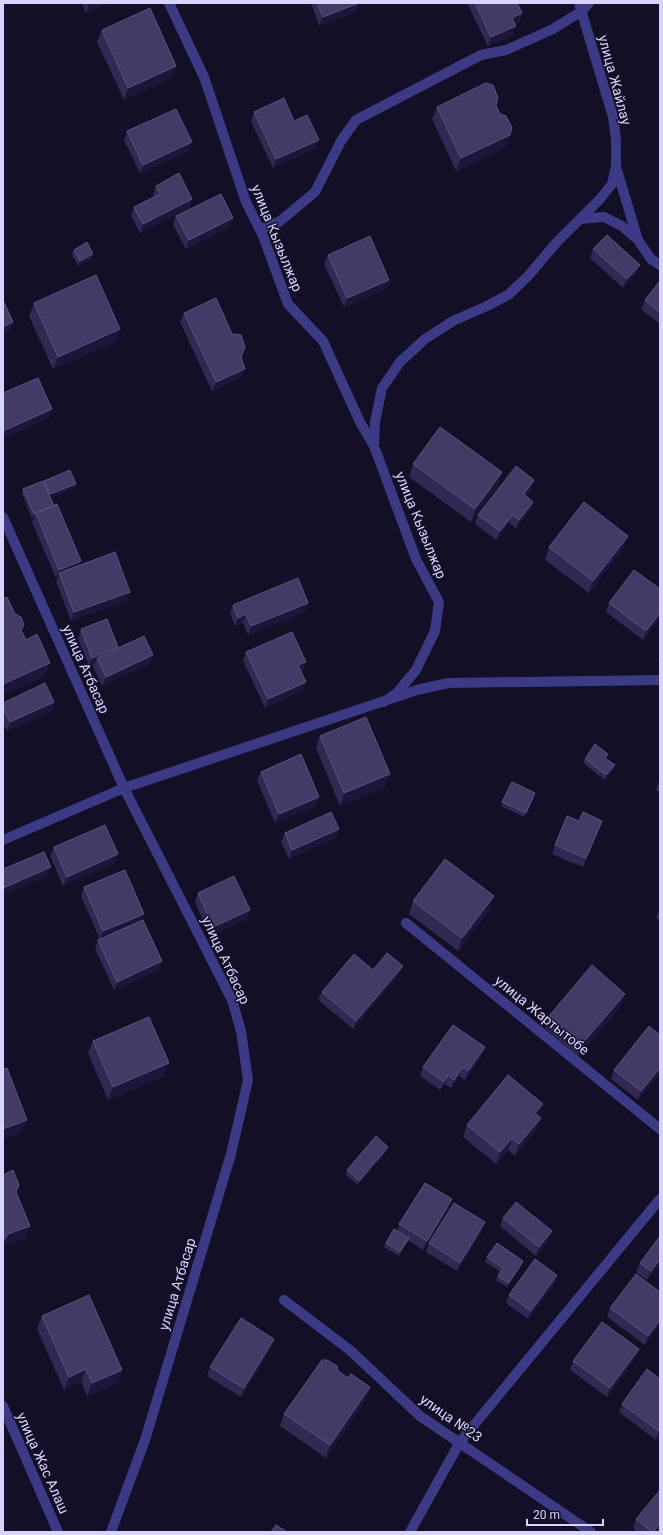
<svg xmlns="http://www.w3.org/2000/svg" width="663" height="1535" viewBox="0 0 663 1535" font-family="Roboto,sans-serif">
	<rect width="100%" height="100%" fill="#130f26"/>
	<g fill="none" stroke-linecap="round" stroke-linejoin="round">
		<path stroke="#3d3a85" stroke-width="10" d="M169,3l35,74 42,125 17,34 25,68 35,37 37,81 14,24 42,113 23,43 -4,29 -19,39 -19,23 -13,9
			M579,3l34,114 3,22v28l22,73 13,19 9,6
			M580,219l24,-2 18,9 16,14
			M260,229l19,-7 36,-30 26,-51 15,-21 125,-65 25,-5 47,-21 29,-18 7,-8
			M374,446l1,-24 7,-34 18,-26 25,-23 28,-18 34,-15 21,-11 20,-19 29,-34 43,-43 12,-15 4,-17
			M3,517l121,271 108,212 9,31 7,49 -17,74 -86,286 -34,92
			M3,840l121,-52 293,-98 31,-7 212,-3
			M406,923l254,206
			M284,1300l67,51 69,65 171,116
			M3,1406l55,126
			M410,1532l50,-90 200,-243"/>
	</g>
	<path fill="#312854" d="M82,3h26l-22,10z
		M311,3h48l-3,9 -37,14z
		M467,3h50l5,10 -3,9 -4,2 1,2 -3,9 -25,11z
		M102,30l74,36 -5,12 -47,22 -27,-58z
		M496,105l10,42 -50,24 -24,-52 5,-12z
		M254,112l40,9 22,27 -43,20 -22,-47z
		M127,131l62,20 -49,22 -16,-33z
		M156,186l33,22 -49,25 -9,-17 3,-9 20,-10 -1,-3z
		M176,216l54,11 -44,22 -13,-24z
		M593,249l43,25 -13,14 -33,-30z
		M74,250l18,9 -14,7 -6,-12z
		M328,255l61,25 -3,9 -42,18 -20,-43z
		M660,283v41l-19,-15 4,-9z
		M34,303l86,26 -4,13 -63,27 -24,-53z
		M184,313l57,45 1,19 -30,14 -32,-69z
		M413,464l89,8 -4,13 -27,37 -62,-45z
		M534,480l-3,9 -5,7 7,6 -3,8 -14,18 -7,-5 -13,17 -21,-16 3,-9z
		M44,481l32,3 -2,4 -23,10 30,63 -2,4 51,27 -3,8 -56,21 -15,-40 2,-3h-2l-24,-56 2,-4 -2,1 -10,-25 1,-5 21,-6z
		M628,536l-5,12 -34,45 -44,-33 4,-13z
		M308,603l-3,9 -57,23 -5,-12 -8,3 -5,-13 3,-8z
		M609,603l51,15 -17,22 -37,-28z
		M81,629l37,18v1l32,16 -48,22 -9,-19 1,-3 -5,2 -11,-28z
		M246,652l60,10 -3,9h-2l2,19 -38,18 -22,-47z
		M660,654v8l-2,-2z
		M54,702l-3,9 -44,20 -4,-8v-20z
		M320,736l70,38 -5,13 -45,19 -24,-58z
		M585,759h21l9,6 -2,5 -8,10 -22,-17z
		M261,772l55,34 -41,17 -18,-43z
		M659,781h1v12l-4,-3z
		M534,797l-10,20 -23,-11 1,-4z
		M339,829l-3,9 -47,21 -8,-17 4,-9z
		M599,830l-16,37 -31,-13 3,-9z
		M54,847l61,16 -52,23 -13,-30z
		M84,887l57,34 18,49 -45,20 -19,-41 3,-9h2l-19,-44z
		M198,893l49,26 -37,17 -15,-34z
		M413,901l77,8 -32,42 -49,-37z
		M660,908v13l-4,-3z
		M399,974l-46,55 -35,-29 4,-8z
		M621,1006l-43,50 -33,-28 4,-12z
		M660,1035v38l-22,27 -27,-21 3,-9z
		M93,1041l71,35 -56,24 -20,-47z
		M485,1047l-3,9 -17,24 -6,-4 -8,12 -6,-4 -5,6 -20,-14 3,-9z
		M538,1116l3,2 -5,12 -21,26 -7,-6 -12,14 -33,-27 4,-12z
		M387,1151l-29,34 -12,-10 1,-5z
		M449,1208l-26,42 -15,-10 -9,16 -15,-9 2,-4 11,-12 2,-7z
		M503,1218l46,22 -13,16 -36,-30z
		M485,1222l-3,9 -25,40 -31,-19 3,-9z
		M660,1236v28l-13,16 -11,-8 4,-9z
		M487,1257l36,4 -1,4 -15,22 -11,-7 2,-4 3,-4 -16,-10z
		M557,1275l-3,9 -26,35 -22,-16 3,-8z
		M660,1292v32l-15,21 -38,-28 3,-9z
		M42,1316l80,54 -4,13 -31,13 -6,-14 -17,8 -27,-61z
		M274,1339l-3,9 -30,49 -34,-21 3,-9z
		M636,1358l-29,39 -37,-27 3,-9z
		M647,1369l13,65 -4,6 -37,-28 3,-8z
		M338,1371l10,7 22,9 -4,13 -40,58 -46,-32 4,-12z
		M636,1519l24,9 -3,4h-19l-5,-4z"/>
	<path fill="#1d163a" d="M91,3h17l-22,10 3,-9z
		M359,3l-3,9 -37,14 4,-9z
		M522,13l-3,9 -10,4 3,-8z
		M516,26l-3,9 -25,11 3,-9z
		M176,66l-5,12 -47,22 4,-12z
		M510,135l-4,12 -50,24 5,-13z
		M319,140l-3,8 -43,20 3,-9z
		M192,142l-3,9 -49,22 3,-8z
		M192,199l-3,9 -49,25 3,-9z
		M233,218l-3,9 -44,22 3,-9z
		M93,254l-1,5 -14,7 2,-5z
		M640,265l-4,9 -13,14 4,-9z
		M389,280l-3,9 -42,18 3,-9z
		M13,322l-3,9 -7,3v-7z
		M120,329l-4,13 -63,27 5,-12z
		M245,369l-3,8 -30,14 4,-9z
		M52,409l-3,9 -46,21v-8z
		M502,472l-4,13 -27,37 4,-13z
		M534,480l-3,9 -10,14 3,-9z
		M76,484l-2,4 -25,11 1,-5z
		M533,502l-3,8 -14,18 3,-8z
		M34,514h1l-1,4 -2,1z
		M513,515l-4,8 -13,17 4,-9z
		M628,536l-5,12 -34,45 4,-12z
		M81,561l-4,9 -18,3 -1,5h-2l3,-8z
		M130,592l-3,8 -56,21 3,-9z
		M308,603l-3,9 -57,23 3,-9z
		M660,613v5l-17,22 3,-9z
		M246,614l-3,9 -8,3 3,-8z
		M118,647l-3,9 -18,2 -3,6 -5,2 3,-8z
		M153,655l-3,9 -48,22 4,-9z
		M306,662l-3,9 -8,3 3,-9z
		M50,663l-4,13 -43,19v-11z
		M306,682l-3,8 -38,18 3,-9z
		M54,702l-3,9 -44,20 3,-9z
		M615,765l-2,5 -8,10 1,-5z
		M390,774l-5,13 -45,19 4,-13z
		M319,797l-3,9 -41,17 4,-9z
		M602,821l-3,9 -16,37 3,-9z
		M339,829l-3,9 -47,21 3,-9z
		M118,854l-3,9 -52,23 4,-9z
		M51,867l-3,9 -45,20v-8z
		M494,896l-4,13 -32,42 4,-13z
		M250,910l-3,9 -37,17 3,-9z
		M144,914l-3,9 -41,17 3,-9z
		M162,961l-3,9 -45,20 3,-8z
		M403,966l-4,8 -46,55 3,-8z
		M625,994l-4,12 -43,50 4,-12z
		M485,1047l-3,9 -17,24 3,-9z
		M169,1063l-5,13 -56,24 5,-13z
		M463,1067l-4,9 -8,12 3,-8z
		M660,1068v5l-22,27 3,-9z
		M448,1075l-3,9 -5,6 4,-8z
		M543,1104l-5,12 -3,-3z
		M541,1118l-5,12 -21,26 4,-12z
		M27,1120l-5,13 -19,7v-11z
		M512,1138l-4,12 -12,14 4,-12z
		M388,1147l-1,4 -29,34 1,-4z
		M452,1199l-3,9 -26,42 4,-9z
		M485,1222l-3,9 -25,40 3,-8z
		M30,1226l-5,13 -21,8 -1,1v-8l5,-6z
		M552,1231l-3,9 -13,16 3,-9z
		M409,1238l-2,5 -8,13 1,-4z
		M660,1259v5l-13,16 4,-9z
		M523,1261l-1,4 -15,22 2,-4z
		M557,1275l-3,9 -26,35 3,-8z
		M660,1320v4l-15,21 3,-9z
		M274,1339l-3,9 -30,49 3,-9z
		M639,1349l-3,9 -29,39 3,-9z
		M86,1369l-5,13 -17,8 5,-13z
		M122,1370l-4,13 -31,13 5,-13z
		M370,1387l-4,13 -40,58 4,-13z
		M660,1430v4l-4,6 3,-9z
		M660,1524v4l-3,4h-4z"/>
	<path fill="#433a66" stroke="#5a527e" d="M317,3h42l-36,14z
		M475,3h42l5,10 -10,5 4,8 -25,11z
		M150,8l26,58 -48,22 -26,-58z
		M486,83l7,2 5,13 -2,7 4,9 6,2 6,11 -2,8 -49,23 -24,-51z
		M284,98l10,23 13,-6 12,25 -43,19 -22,-47z
		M176,109l16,33 -49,23 -16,-34z
		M179,173l13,26 -49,25 -9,-17 26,-13 -4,-8z
		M221,194l12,24 -44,22 -13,-24z
		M607,235l33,30 -13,14 -34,-30z
		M370,236l19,44 -42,18 -19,-43z
		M87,242l6,12 -13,7 -6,-11z
		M96,275l24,54 -62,28 -24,-54z
		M659,282l1,1v30l-15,-13z
		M216,298l16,36 9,1 4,12 -4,10 4,12 -29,13 -32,-69z
		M3,300l10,22 -10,5z
		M38,378l14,31 -49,22v-38z
		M440,427l62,45 -27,37 -62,-45z
		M516,466l18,14 -10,14 9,8 -14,18 -6,-5 -13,16 -22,-16z
		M70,470l6,14 -26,10 -6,-13z
		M43,481l11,25 -20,8 -11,-25z
		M584,502l44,34 -35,45 -44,-34z
		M57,504l24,57 -22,9 -23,-57z
		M115,552l15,40 -56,20 -15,-39z
		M634,570l26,19v24l-14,18 -37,-28z
		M298,578l10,25 -57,23 -5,-12 -8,4 -5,-13z
		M7,597l8,17 6,3 3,8 -3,5 5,10 11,-6 13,29 -47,21v-85z
		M107,619l11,28 -26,11 -11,-29z
		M292,632l14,30 -8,3 8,17 -38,17 -22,-47z
		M144,636l9,19 -47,22 -9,-19z
		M45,683l9,19 -44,20 -7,-14v-5z
		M366,717l24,57 -46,19 -24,-57z
		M595,744l13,10 -3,4 10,7 -9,10 -21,-16z
		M301,754l18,43 -40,17 -18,-42z
		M512,782l23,11 -9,20 -24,-11z
		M331,812l8,17 -47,21 -7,-17z
		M583,812l19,9 -16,37 -31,-13 12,-29 12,5z
		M105,825l13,29 -51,23 -13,-30z
		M44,852l7,15 -48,21v-19z
		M445,859l49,37 -32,42 -49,-37z
		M125,870l19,44 -41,17 -19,-44z
		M234,876l16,34 -37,17 -15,-34z
		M143,920l19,41 -45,21 -19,-42z
		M387,953l16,13 -47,55 -34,-29 32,-38 19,16z
		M592,965l33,29 -43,50 -33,-28z
		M149,1017l20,46 -56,24 -20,-46z
		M453,1025l32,22 -17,24 -5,-4 -9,13 -6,-5 -4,7 -21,-15z
		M649,1026l11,9v33l-19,23 -27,-21z
		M7,1068l20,52 -24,9v-60z
		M508,1075l35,29 -8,9 6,5 -22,26 -7,-6 -12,14 -33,-27z
		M376,1136l12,11 -29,34 -12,-11z
		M13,1170l6,15 -3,7 14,34 -22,8 -3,5 -2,1v-65z
		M425,1183l27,16 -25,42 -28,-17z
		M516,1202l36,29 -13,16 -36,-29z
		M454,1203l31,19 -25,41 -31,-20z
		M394,1229l15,9 -9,14 -14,-9z
		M660,1236v23l-9,12 -11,-8z
		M497,1243l26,18 -14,22 -11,-7 5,-8 -16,-11z
		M535,1259l22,16 -26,36 -22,-16z
		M636,1274l24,18v28l-12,16 -38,-28z
		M89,1295l33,75 -30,13 -6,-14 -17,8 -27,-61z
		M241,1318l33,21 -30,49 -34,-21z
		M602,1322l37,27 -29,39 -37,-27z
		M322,1360h5l10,6 1,5 10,7 3,-4 19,13 -40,58 -46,-31z
		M647,1369l13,10v51l-1,1 -37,-27z
		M660,1490v34l-7,8h-1l-16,-13z
		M276,1525l11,7h-16z"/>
	<g text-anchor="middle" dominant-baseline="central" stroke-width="3" stroke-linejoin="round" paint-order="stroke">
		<g font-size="14" fill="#d9d4ff" stroke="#130f26">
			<text transform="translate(615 80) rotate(75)">улица Жайлау</text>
			<text transform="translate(277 238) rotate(68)">улица Кызылжар</text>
			<text transform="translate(421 525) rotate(68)">улица Кызылжар</text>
			<text transform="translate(86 669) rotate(66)">улица Атбасар</text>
			<text transform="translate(226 960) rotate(65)">улица Атбасар</text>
			<text transform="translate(542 1015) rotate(39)">улица Жартытобе</text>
			<text transform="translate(177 1284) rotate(-73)">улица Атбасар</text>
			<text transform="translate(451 1418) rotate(35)">улица №23</text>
			<text transform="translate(43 1463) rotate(66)">улица Жас Алаш</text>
		</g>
	</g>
	<rect width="663" height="1535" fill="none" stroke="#d9d4ff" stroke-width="8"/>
	<path d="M527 1519v6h76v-6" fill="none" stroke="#d9d4ff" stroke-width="2"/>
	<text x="533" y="1519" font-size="12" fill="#d9d4ff" stroke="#130f26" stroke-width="3" paint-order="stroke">20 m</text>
</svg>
